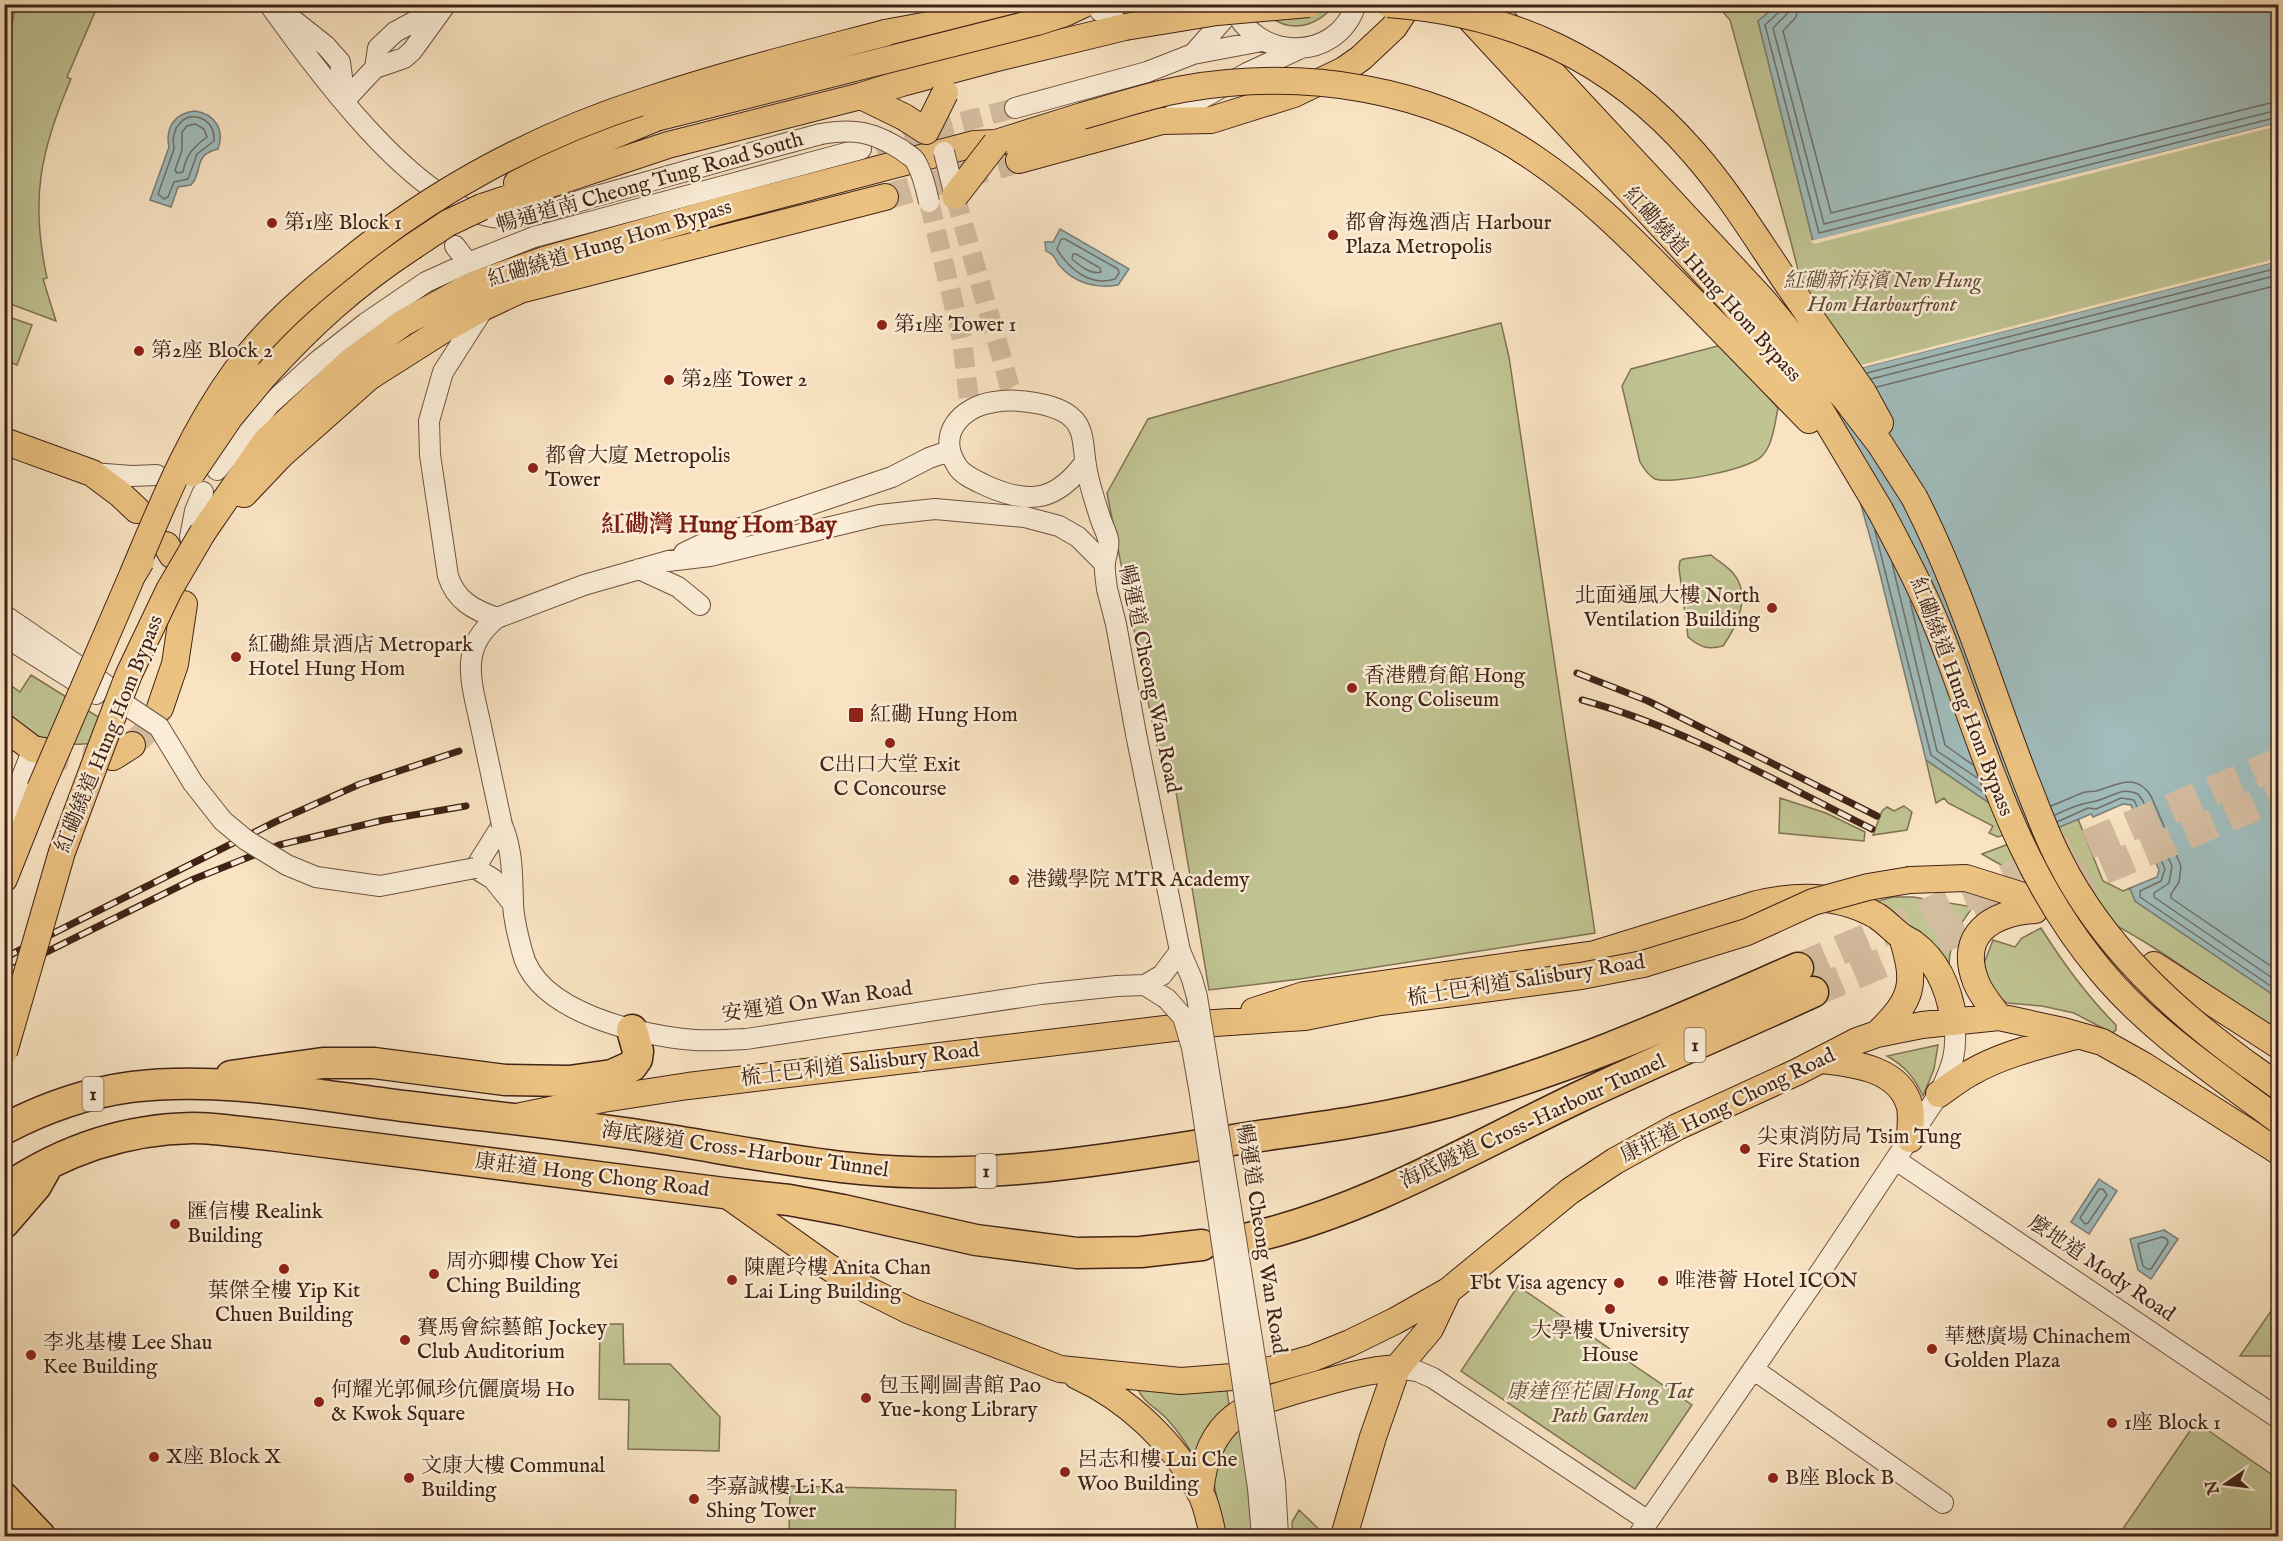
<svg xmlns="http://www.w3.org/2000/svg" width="2283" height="1541" viewBox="0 0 2283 1541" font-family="'IM FELL English','Noto Serif TC',serif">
	<rect width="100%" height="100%" fill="#f9e3c2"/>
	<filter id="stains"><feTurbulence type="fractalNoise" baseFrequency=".00333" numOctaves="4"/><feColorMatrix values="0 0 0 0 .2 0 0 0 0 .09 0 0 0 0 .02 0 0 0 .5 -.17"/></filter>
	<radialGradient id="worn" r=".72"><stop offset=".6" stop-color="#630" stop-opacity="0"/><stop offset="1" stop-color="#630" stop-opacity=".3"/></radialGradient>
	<path fill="#c0c392" stroke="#807254" stroke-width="1.5" d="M15,5h83l-31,72 4,2c-31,72 -41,121 -24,199l-4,1 13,42 -51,-19 -1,-247 7,-21z
		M1258,5h77c-24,27 -53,29 -77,0z
		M1717,5h62l-21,16 55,220 465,-118v138l-453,116 -33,-131 -62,-226z
		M9,317l23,8 -15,40 -12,-5v-32z
		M1501,323l8,34 86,576 -295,46 -91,11 -33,-198 -15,-25 -54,-274 41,-74 247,-69z
		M1721,345l57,63c-3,14 -5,37 -16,48 -11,13 -91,29 -107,23 -7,-4 -11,-10 -15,-17l-18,-76 9,-17z
		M1711,555c7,6 16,11 22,18 19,22 4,53 -10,73 -16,4 -23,1 -35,-9l-9,-69 1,-7 3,-2z
		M31,675l85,53c-4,3 -9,11 -14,13 -5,3 -14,3 -19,3 -31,2 -56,-10 -78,-30l-1,-18 9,-9 7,5z
		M1926,760l112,76 40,-17 25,62 20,10 7,-3 5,13 143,97v35c-45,-30 -89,-64 -135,-92 -52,-32 -109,-56 -161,-87l32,-12 -5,-9 -11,4 -9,-4 4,-7 -45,-23 -4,-5 -8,5z
		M1780,798l46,15 39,19 -1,9 -85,-8z
		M1904,806l8,6 -5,18 -34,5 9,-24 5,-4 7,4z
		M1893,897h20l60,10c-14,18 -23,34 -24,57l-11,-13 -63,-49z
		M2041,928c22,35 46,68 75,97v5l-4,3 -38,-20 -32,-7 -35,-3 -14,-10 -10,-27 10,-26 22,7 7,-9z
		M1938,1045l-4,24 -11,27c-9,-19 -18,-30 -36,-40z
		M1518,1286l174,119 -57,84 -174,-118z
		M2278,1301v60l-7,-5h-31z
		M600,1324h23l1,40h46l50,53 -1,34 -91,-2 1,-49 -30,-1z
		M1226,1384l3,20 -12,13 -22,42c-8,-15 -17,-28 -28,-40 -11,-12 -24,-16 -30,-32z
		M2196,1422l82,57v57h-160z
		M1240,1423l14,113h-30l-12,-63 10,-24z
		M790,1486l166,4 -1,46h-166z
		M1299,1510l27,26h-33l-1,-14z"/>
	<path fill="#a0bcbb" stroke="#7a7e79" stroke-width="1.5" d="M1779,4l499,1v118l-465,118 -55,-220z
		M195,111c20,3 30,19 23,38 -26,6 -14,22 -27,36l-13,2 -7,20 -21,-7 19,-53c-4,-20 6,-34 26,-36z
		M1060,229l69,40 -11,16c-22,4 -44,-2 -59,-20 -4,-6 -5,-11 -13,-14l-1,-9h8z
		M2278,261v737l-143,-97 -5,-13 27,-11 2,-7 -28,-65 -8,-1 -30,13 -2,-3 -53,22 -112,-76 -49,-198 -52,-185z
		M2099,1179l18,12 -28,43 -18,-12z
		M2164,1230l14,9 -27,40 -13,-9 -8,-31z"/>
	<path fill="#f9e3c2" d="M2278,123v3l-464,118 -4,-3z
		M2278,258v3l-453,116v-3z"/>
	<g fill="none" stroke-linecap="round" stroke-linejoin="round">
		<path stroke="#706f68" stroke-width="1.5" d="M1782,4l-2,7 -15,14 54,208 459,-116
			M1789,4l-2,10 -14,14 51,196 454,-114
			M1799,4l-3,13 -13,14 48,182 447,-112
			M189,117c16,-2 26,9 25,24l-17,13 -9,25 -14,3 -6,15 -4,2 -6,-5 16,-45 -1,-10 3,-11 7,-8z
			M195,124l9,5 3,8c-13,10 -21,17 -24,35l-6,1 -2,-3 7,-20v-18l5,-6z
			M1061,239h4l53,30 1,4 -4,6c-25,8 -46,-10 -58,-30z
			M1073,254h3l24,14 1,4c-10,3 -21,-6 -29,-13z
			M1867,373l411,-105
			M1871,379l407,-104
			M1877,387l401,-102
			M1875,531l56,224 52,37
			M1892,563l45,188 42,28
			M1910,601l35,144 28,20
			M2051,806c10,-4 21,-9 31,-13 5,-2 9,-1 14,-2 20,-5 39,-20 55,5l30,70 -2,16 -8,12v4l107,73
			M2055,815c15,-7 24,-11 41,-14 17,-4 25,-15 42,-7l5,7 29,65 -3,17 -15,10v4l124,85
			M2057,822l31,-14 8,1 25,-11 13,2 31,69 -4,12 -21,10v6l138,94
			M2099,1189h4l4,6 -19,28 -3,1 -5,-6z
			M2162,1237l5,2 1,4 -17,26h-4l-4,-3 -5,-22z"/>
		<path stroke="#d4bc9f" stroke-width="20" stroke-dasharray="20 10" stroke-linecap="butt" d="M875,145l140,-37
			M955,196l48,166 6,23 8,15
			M929,202l33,137 8,70
			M4,899h1"/>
		<path stroke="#d4bc9f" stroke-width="26" stroke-dasharray="26 13" stroke-linecap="butt" d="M885,197l134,-37
			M132,745l22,-21 6,-16
			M44,751c22,6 46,12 69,6"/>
		<path stroke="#d4bc9f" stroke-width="30" stroke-dasharray="30 15" stroke-linecap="butt" d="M1798,968l480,-205
			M1813,992l465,-196"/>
		<defs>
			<path id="minor" d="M269,4c46,64 143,199 223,213 29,6 72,-12 101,-20 76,-21 152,-43 228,-63
				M1232,4c22,58 105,60 124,0
				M1100,11l31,-7
				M283,12l43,34 14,16 5,38
				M1193,54l30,-34 6,-16
				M375,68l3,-20 17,-16 46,-25
				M345,100l30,-32 29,-10 8,-7 34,-47
				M1015,108l132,-36 46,-18 69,-13
				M1162,121l85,-48 52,-24
				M455,246l13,17
				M482,311l-39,61 -14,49 1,34 18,121c8,25 26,34 49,42
				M1085,462c-28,39 -55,43 -98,24 -10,-5 -24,-10 -30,-20 -21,-32 4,-59 37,-64 20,-4 63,1 78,16 13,11 11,32 14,47 2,16 8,33 13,49 2,8 7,17 9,25 2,7 -2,16 -3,23 -1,8 1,18 2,27
				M217,470l53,-66 49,-44 47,-37 60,-41 42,-19 66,-26 327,-88
				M92,473l40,3 25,-1
				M190,537l5,-26 8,-19
				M684,553l42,-20 166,-56 37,-19 20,-7
				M639,569l39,18 22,18
				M4,615l105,72 14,16
				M4,636l92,58
				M480,722c-9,-41 -21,-75 17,-104l87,-33 84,-24 42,-5 170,-41 55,-6 90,8 34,9 19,11 27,27
				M1136,734l44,217 12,28 5,18
				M4,822l29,-73
				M502,825c11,26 10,50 11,77 0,16 5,34 9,49 14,62 120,85 173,89 17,1 34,0 51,-1l295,-45 76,-8 28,-1 22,14
				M502,825l-27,43 18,11 20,25
				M1145,985l17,-10 18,-24
				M1896,1160l382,258
				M1397,1368l20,3 16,7 215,143
				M1753,1369l190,134
				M1638,1536l185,-268 116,-174c13,-27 19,-42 15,-72"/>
			<path id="major" d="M1488,4l274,295 85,102 33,43 34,53
				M1460,8l271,293 87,105 62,104
				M885,33l49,-9 90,-6
				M861,96l43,21
				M1019,160l143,-39 49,-1 83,-26 50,-24 17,-12 33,-31 15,-23
				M517,183l66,-35 73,-30
				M482,207l186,-62 193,-49 41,-13 91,-24 132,-32
				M1789,286l74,106 17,31
				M1698,306l111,114
				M264,376c47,-52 89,-90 148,-129
				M4,441l88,32 28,21 17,16
				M244,494l37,-39 88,-78 74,-47 43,-24 34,-16 365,-93
				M203,532l62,-90 85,-80 53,-39 68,-37 73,-26 174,-49 256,-67 22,-1 86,-27
				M166,545l6,10
				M160,708l15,-44 9,-60
				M4,727l29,22 11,2
				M113,757l19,-12
				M4,879l36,-90
				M1910,880l56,-2 54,17 15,7
				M2154,965l124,80
				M1254,1011l50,-16 291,-41 162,-50c41,-10 82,-10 120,12 9,6 16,14 24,20 4,3 9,5 12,7 26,19 37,49 41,79
				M1999,1017c-8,-11 -18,-22 -23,-35 -19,-49 17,-69 59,-72
				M1877,1034c36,-35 40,-49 25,-97
				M1821,1060c33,4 79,8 89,47 2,10 0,22 0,32
				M2250,1066l28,20
				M1939,1094c10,-7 20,-15 31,-21 33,-19 69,-27 106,-37
				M521,1116l82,-17 85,-13 527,-63 90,-6 75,-15 65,-8
				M724,1193l103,73 31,19 52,26 150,58 121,12 64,-5 29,-7 39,-11 37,-15 45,-22 53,-30 122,-100 45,-30 62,-34 120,-55 60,-31 20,-7 45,-9 77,-8 64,14 39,11 41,23 135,86
				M1077,1376c51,23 96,66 123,116 7,13 10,30 13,44
				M1200,1493c8,-78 45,-88 112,-107 28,-8 55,-16 85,-18
				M1344,1536l29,-99 24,-69 33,-39 18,-38"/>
			<path id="highway" d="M231,1076l92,-13h51l131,17 64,1 43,-6 20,-9 5,-7 1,-8 -6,-21
				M4,1129c40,-21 82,-36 127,-42 90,-11 183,8 272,19 81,10 161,18 242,30 72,11 143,26 216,33 114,11 226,-6 339,-24
				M1233,1140c72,-11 145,-19 215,-38 121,-32 235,-84 350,-134
				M4,1190c57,-39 121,-61 189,-62 25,0 52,5 77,7l454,58 65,7 54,10 133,30 101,13 64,-1 61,-7
				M4,1223l32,-37 9,-16
				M1249,1238c117,-27 221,-89 328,-140 78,-37 158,-70 236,-106
				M4,1498l36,38"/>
		</defs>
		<use href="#minor" stroke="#6e5240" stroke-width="22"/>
		<use href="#major" stroke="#402215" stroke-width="28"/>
		<use href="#highway" stroke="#402215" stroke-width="33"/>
		<use href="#minor" stroke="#fbedd7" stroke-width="20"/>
		<use href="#major" stroke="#ecc281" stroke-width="26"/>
		<use href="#highway" stroke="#ecc281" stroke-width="30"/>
		<defs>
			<path id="rail" d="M1577,673l71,28 229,115
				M1582,700c103,28 195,82 290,129
				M4,958l271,-136 85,-38 99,-33
				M4,973l190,-94 85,-34 105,-25 82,-14"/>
		</defs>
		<use href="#rail" stroke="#402215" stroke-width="7"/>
		<use href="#rail" stroke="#fbedd7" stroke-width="4.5" stroke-dasharray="14" stroke-linecap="butt"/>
		<defs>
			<path id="minor-bridge" d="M821,134c34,-6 52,-2 81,16 4,4 12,7 14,12 7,12 10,27 13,40
				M944,152l11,44
				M1107,589l9,35 20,110
				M123,703l36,24 34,56 30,38 23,19 41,25 29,12 64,9 95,-18
				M480,722l22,103
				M1197,997l78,485 3,54
				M1167,999l16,18 9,31 8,46 58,394 4,48"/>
			<path id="major-bridge" d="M1388,4c123,9 225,55 306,149 36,41 64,88 95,133
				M1125,27l92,-15 92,-8
				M1082,116c33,-9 67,-21 101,-27 121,-21 248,-2 351,69 61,41 112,96 164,148
				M904,117l22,14 19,-38
				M656,118l381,-96 28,-9 19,-9
				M955,196l41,-53
				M412,247l36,-24 34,-16
				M192,473l38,-56 34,-41
				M1914,497c47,91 75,189 112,284 11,27 20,54 34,80 43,85 114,150 190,205
				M1880,510c25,47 50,94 68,144 42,114 73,222 153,317 50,60 116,103 177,149
				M132,576c30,-71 58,-142 104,-205 30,-41 69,-75 108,-106 89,-74 194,-130 304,-165 78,-26 158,-46 237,-67
				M40,789l92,-213 9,-15
				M1445,994l136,-18 62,-12 104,-32 66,-30 55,-15 42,-7
				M4,1052l58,-200 44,-118 23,-60 40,-84 34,-58"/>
		</defs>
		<use href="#minor-bridge" stroke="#6e5240" stroke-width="22" stroke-linecap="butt"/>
		<use href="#major-bridge" stroke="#402215" stroke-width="28" stroke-linecap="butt"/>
		<use href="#minor-bridge" stroke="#fbedd7" stroke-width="20"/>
		<use href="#major-bridge" stroke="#ecc281" stroke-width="26"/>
	</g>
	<g fill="#8f2418" stroke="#fbedd7" stroke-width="2">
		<circle cx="272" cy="223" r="6"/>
		<circle cx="1333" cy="235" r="6"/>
		<circle cx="882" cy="325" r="6"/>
		<circle cx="139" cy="351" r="6"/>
		<circle cx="669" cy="380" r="6"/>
		<circle cx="533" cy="468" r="6"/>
		<circle cx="1772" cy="608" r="6"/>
		<circle cx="236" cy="657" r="6"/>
		<circle cx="1352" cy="688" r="6"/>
		<rect x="848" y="707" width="16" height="16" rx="3"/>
		<circle cx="890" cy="743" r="6"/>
		<circle cx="1014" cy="880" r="6"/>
		<circle cx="1745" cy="1149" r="6"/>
		<circle cx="175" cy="1224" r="6"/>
		<circle cx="284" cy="1269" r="6"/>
		<circle cx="434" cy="1274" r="6"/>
		<circle cx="732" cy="1280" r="6"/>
		<circle cx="1663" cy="1281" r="6"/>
		<circle cx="1619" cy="1283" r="6"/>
		<circle cx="1610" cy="1309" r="6"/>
		<circle cx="405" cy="1340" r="6"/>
		<circle cx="1932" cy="1349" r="6"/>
		<circle cx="31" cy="1355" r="6"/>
		<circle cx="866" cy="1398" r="6"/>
		<circle cx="319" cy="1402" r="6"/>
		<circle cx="2112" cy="1423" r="6"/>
		<circle cx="154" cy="1457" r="6"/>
		<circle cx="1065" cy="1472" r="6"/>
		<circle cx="409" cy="1478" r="6"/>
		<circle cx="1773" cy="1478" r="6"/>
		<circle cx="694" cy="1499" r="6"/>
	</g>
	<g text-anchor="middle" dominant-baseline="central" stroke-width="5" stroke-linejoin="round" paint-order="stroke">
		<g fill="#fbedd7" stroke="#785f4f" stroke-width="1.5">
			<rect x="1684.5" y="1028" width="21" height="34" rx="4.5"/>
			<rect x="82.5" y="1077" width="21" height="34" rx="4.5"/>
			<rect x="975.5" y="1154" width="21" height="34" rx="4.5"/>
		</g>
		<g font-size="20" font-weight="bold" fill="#402215">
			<text x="1695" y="1045">1</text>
			<text x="93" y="1094">1</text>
			<text x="986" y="1171">1</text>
		</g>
		<g font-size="21" fill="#402215" stroke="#fbedd7">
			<text transform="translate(650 183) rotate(-16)">暢通道南 Cheong Tung Road South</text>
			<text transform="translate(610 244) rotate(-17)">紅磡繞道 Hung Hom Bypass</text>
			<text transform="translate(1712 285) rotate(48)">紅磡繞道 Hung Hom Bypass</text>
			<text transform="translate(1149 679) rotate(78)">暢運道 Cheong Wan Road</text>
			<text transform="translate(1961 697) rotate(69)">紅磡繞道 Hung Hom Bypass</text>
			<text transform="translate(110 734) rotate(-68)">紅磡繞道 Hung Hom Bypass</text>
			<text transform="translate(1526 981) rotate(-9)">梳士巴利道 Salisbury Road</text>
			<text transform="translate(817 1002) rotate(-8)">安運道 On Wan Road</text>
			<text transform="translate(860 1065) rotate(-7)">梳士巴利道 Salisbury Road</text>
			<text transform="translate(1728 1106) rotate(-26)">康莊道 Hong Chong Road</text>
			<text transform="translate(1533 1122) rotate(-25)">海底隧道 Cross-Harbour Tunnel</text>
			<text transform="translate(745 1151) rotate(8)">海底隧道 Cross-Harbour Tunnel</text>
			<text transform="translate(592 1176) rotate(7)">康莊道 Hong Chong Road</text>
			<text transform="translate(1261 1239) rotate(81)">暢運道 Cheong Wan Road</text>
			<text transform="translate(2101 1269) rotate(34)">麼地道 Mody Road</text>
		</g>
		<g font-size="21" fill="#402215" stroke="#fbedd7" text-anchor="start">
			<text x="284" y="223">第1座 Block 1</text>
			<text x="1345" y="223">都會海逸酒店 Harbour<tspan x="1345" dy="24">Plaza Metropolis</tspan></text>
			<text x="894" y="325">第1座 Tower 1</text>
			<text x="151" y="351">第2座 Block 2</text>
			<text x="681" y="380">第2座 Tower 2</text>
			<text x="545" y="456">都會大廈 Metropolis<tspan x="545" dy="24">Tower</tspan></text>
			<text x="1760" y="596" text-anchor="end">北面通風大樓 North<tspan x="1760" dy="24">Ventilation Building</tspan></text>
			<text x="248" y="645">紅磡維景酒店 Metropark<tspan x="248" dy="24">Hotel Hung Hom</tspan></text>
			<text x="1364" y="676">香港體育館 Hong<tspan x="1364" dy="24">Kong Coliseum</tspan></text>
			<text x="870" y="715">紅磡 Hung Hom</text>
			<text x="890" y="765" text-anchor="middle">C出口大堂 Exit<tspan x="890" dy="24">C Concourse</tspan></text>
			<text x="1026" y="880">港鐵學院 MTR Academy</text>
			<text x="1757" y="1137">尖東消防局 Tsim Tung<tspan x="1757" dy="24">Fire Station</tspan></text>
			<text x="187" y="1212">匯信樓 Realink<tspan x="187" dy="24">Building</tspan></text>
			<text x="446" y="1262">周亦卿樓 Chow Yei<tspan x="446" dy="24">Ching Building</tspan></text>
			<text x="744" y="1268">陳麗玲樓 Anita Chan<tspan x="744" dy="24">Lai Ling Building</tspan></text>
			<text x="1675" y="1281">唯港薈 Hotel ICON</text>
			<text x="1607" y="1283" text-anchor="end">Fbt Visa agency</text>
			<text x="284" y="1291" text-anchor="middle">葉傑全樓 Yip Kit<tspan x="284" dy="24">Chuen Building</tspan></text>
			<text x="417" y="1328">賽馬會綜藝館 Jockey<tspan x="417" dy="24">Club Auditorium</tspan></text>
			<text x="1610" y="1331" text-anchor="middle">大學樓 University<tspan x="1610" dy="24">House</tspan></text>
			<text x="1944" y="1337">華懋廣場 Chinachem<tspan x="1944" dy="24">Golden Plaza</tspan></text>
			<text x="43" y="1343">李兆基樓 Lee Shau<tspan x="43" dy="24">Kee Building</tspan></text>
			<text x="878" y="1386">包玉剛圖書館 Pao<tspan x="878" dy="24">Yue-kong Library</tspan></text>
			<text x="331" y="1390">何耀光郭佩珍伉儷廣場 Ho<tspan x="331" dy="24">&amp; Kwok Square</tspan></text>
			<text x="2124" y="1423">1座 Block 1</text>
			<text x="166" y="1457">X座 Block X</text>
			<text x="1077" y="1460">呂志和樓 Lui Che<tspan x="1077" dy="24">Woo Building</tspan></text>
			<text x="421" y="1466">文康大樓 Communal<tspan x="421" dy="24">Building</tspan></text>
			<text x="1785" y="1478">B座 Block B</text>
			<text x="706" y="1487">李嘉誠樓 Li Ka<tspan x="706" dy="24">Shing Tower</tspan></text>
		</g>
		<g font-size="21" font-style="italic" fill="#604a34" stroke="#fbedd7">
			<text x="1882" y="281">紅磡新海濱 New Hung<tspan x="1882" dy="24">Hom Harbourfront</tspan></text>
			<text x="1600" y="1392">康達徑花園 Hong Tat<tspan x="1600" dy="24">Path Garden</tspan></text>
		</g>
		<g font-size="24" font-weight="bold" fill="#7a1f14" stroke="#fbedd7">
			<text x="719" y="525">紅磡灣 Hung Hom Bay</text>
		</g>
	</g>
	<rect width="2283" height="1541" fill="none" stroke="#f9e3c2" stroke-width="24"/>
	<rect x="6" y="6" width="2271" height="1529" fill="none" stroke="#402215" stroke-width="3"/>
	<rect x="12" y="12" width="2259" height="1517" fill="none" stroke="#402215" stroke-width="1.5"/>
	<g transform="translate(2226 1484) rotate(256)" stroke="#fbedd7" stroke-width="4.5" paint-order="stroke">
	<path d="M0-4.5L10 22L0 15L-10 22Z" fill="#402215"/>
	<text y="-9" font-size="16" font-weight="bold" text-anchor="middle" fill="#402215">N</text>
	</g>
	<rect width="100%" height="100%" filter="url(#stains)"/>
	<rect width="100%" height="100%" fill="url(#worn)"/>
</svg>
